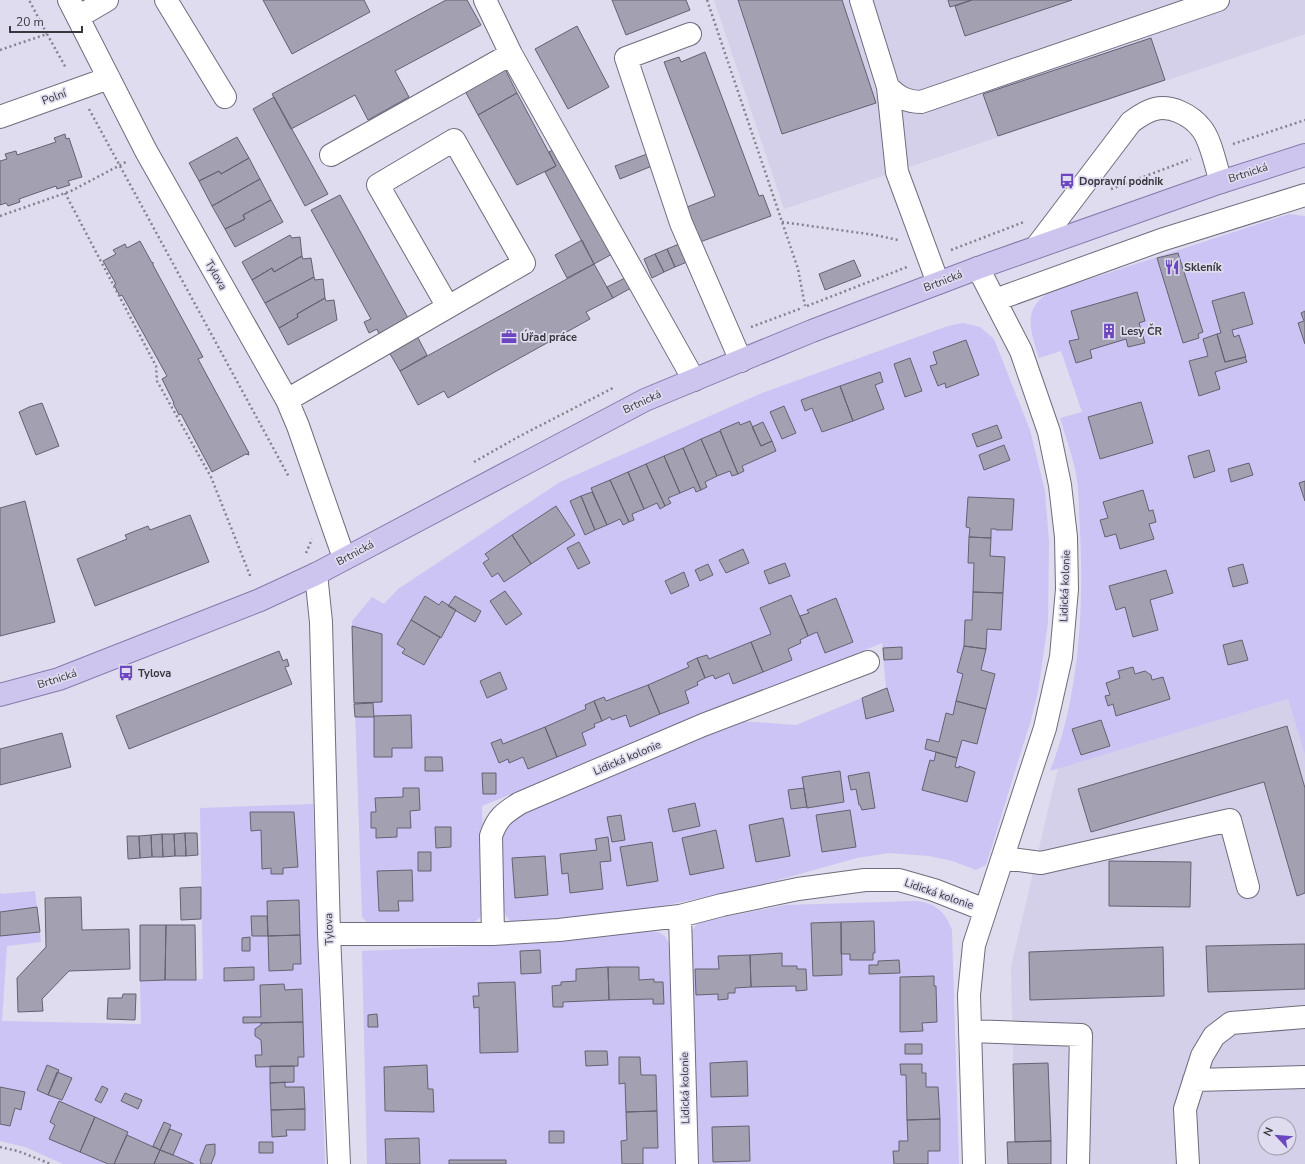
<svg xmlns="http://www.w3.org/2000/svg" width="1305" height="1164" viewBox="0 0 1305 1164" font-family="'Nunito Sans',sans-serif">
	<rect width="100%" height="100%" fill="#dedcee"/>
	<path fill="#d4d0ea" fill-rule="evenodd" d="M714,0h591v34l-521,175z
		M1288,699l17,56v409h-297l-1,-22h8l-4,-176 47,-198zM1265,1124h24v24h-24z"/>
	<path fill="#ccc4f5" d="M1289,214l16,2v539l-17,-56 -238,72c29,-73 34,-162 30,-240 -1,-17 -1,-34 -3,-51 -3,-21 -11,-42 -17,-62l22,-6 -21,-61 -22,7c-8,-27 -18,-49 11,-66z
		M963,323l17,4 14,12 36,91 15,61 4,50 -1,82 -10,68 -7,29 -45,145 -10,5 -24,-9 -23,-5 -40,-3 -32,5 -104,29 -105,22 -125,15 -12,-2c-2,-3 -6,-6 -7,-10 -5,-12 -5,-61 -2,-74 4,-12 13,-21 23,-28l215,-89 56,4 90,-37 -4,-45 -400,163 2,107 -12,12 -99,3 -11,-11 -10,-296 20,-24 12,7 14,-15 162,-107 202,-89 186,-67z
		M313,804l12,360h-262l-38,-17 -25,-6v-249l1,2 34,-3 6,51 -34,4 -5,75 139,3 -1,-43 63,-2 -3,-171z
		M915,901c19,1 31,11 37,29l7,234h-265l-3,-232 6,-8 13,-4 76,-15z
		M650,931c11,0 17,5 20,15l7,218h-310l-5,-213 181,-8z"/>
	<path fill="#a3a0b2" stroke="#646171" d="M263,0h101l6,12 -78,42z
		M446,0h21l14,25 -86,46 14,26 -41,23 -13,-25 -64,34 -19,-35z
		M612,0h74l4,10 -64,25z
		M738,0h104l34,103 -94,31z
		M948,0h24l-22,7z
		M972,0h100l-107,36 -10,-30z
		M577,26l32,61 -41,22 -33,-60z
		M1151,38l14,42 -167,56 -15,-42z
		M705,52l54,144 4,-1 8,21 -71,26 -13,-35 28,-11 -51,-134 15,-5 2,5z
		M504,67l13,26 -39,22 -14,-26z
		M517,93l39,73 -39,19 -39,-70z
		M274,97l54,97 -23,12 -52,-97z
		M65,134l1,5 3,-1 13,39 -14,4 2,4 -13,4 -1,-3 -37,13 1,3 -12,4 -2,-3 -6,2v-44l7,-2 -2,-5 11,-3 1,4 39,-13 -2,-4z
		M237,137l12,21 -28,16 -2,-3 -20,10 -10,-18z
		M557,148l57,105 -20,11 -49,-92 11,-6 -7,-14z
		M647,154l5,12 -32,13 -5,-13z
		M249,158l11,21 -48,27 -13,-25 20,-10 2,3z
		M260,179l11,21 -28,15 2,4 -20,10 -13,-23z
		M340,195l68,123 -29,16 -2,-5 -8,4 -5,-11 7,-3 -60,-109z
		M271,200l12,22 -48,25 -10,-18 20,-10 -2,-4z
		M290,235l2,3 8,-1 2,19 -28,16 -2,-4 -20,12 -10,-18z
		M582,240l12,24 -27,14 -12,-23z
		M140,241l12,22 1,-1v3l50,92 -5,2 51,94h-1l1,2 -3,-1 -34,18 -31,-58 -2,1 -6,-12h1l-12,-24 5,-3 -45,-81 -2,1 -6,-11 2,-1 -13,-23 13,-7 -3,-4 12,-6 2,4z
		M679,244l8,18 -12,5 -8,-18z
		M667,249l8,18 -11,5 -9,-18z
		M1178,253l25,79 -5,2 1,4 -16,5 -26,-85z
		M655,254l9,18 -12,6 -8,-19z
		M302,256l1,3 8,-1 3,19 -49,26 -13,-23 20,-12 2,4z
		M854,260l7,16 -36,14 -6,-16z
		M594,264l19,34 -27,14 4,7 -142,79 -4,-7 -26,14 -18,-34z
		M314,277l1,3 8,-1 2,19 -28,16 1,3 -19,11 -14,-25z
		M625,278l6,10 -18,10 -6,-11z
		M1137,292l8,29 -6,2 6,20 -17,4 -2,-8 -36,11 2,8 -16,5 -7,-22 10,-2 -8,-28z
		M1244,292l9,32 -21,6 2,7 5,-2 7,22 -21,5 -8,-28 4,-1 -9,-32z
		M325,298l1,3 8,-1 3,20 -49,25 -9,-17 19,-11 -1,-3z
		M1305,311v33l-7,-21 6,-2 -3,-8z
		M1217,334l8,28 20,-5 2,5 -32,10 5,17 -21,7 -10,-35 19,-5 -5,-17z
		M417,336l10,19 -27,16 -11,-19z
		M966,340l13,35 -33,13 -1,-5 -7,3 -8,-20 7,-2 -4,-12z
		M910,358l12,33 -17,6 -11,-33z
		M880,372l3,10 -8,3 9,24 -31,12 -13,-35z
		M840,386l13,35 -31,11 -10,-24 -7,3 -4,-11z
		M1141,402l12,41 -53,16 -12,-42z
		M42,403l17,43 -23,9 -17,-43 10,-5z
		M784,406l12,27 -14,6 -12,-27z
		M750,421l11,25 11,-5 4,10 -34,15 2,5 -6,3 -18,-44 19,-8 1,3z
		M763,422l9,19 -11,5 -9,-19z
		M997,425l5,13 -25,9 -5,-13z
		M720,431l18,43 -6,2 -2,-5 -13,5 -16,-37z
		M701,439l16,37 -12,6 2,5 -6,3 -18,-42z
		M1004,445l6,15 -26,10 -5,-15z
		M683,448l18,42 -5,2 -2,-5 -14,6 -16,-37z
		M1209,450l6,21 -21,7 -6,-22z
		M664,456l16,37 -12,5 3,5 -6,3 -19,-42z
		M1249,463l4,12 -22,7 -3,-13z
		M646,464l19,42 -5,3 -3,-6 -13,6 -16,-37z
		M628,472l16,37 -12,5 2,6 -5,2 -19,-42z
		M610,480l19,42 -6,3 -3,-6 -13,6 -16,-37z
		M1305,481v20l-6,-18z
		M1143,490l6,21 4,-1 3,12 -7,2 5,15 -34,10 -4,-15 -11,3 -5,-17 8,-2 -5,-16z
		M592,492l15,33 -12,5 -14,-34z
		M581,496l14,34 -10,5 -15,-34z
		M968,497l46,2 -2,31h-16v-1h-5v9l-22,-1 1,-9 -4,-1z
		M25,501l30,121 -55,14v-128z
		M556,506l19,29 -44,29 -19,-29z
		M190,515l19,47 -114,44 -18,-47 50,-20 -2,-4 23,-9 2,4z
		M512,535l19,29 -27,18 -6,-9 -6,4 -9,-14 6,-4 -4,-5z
		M969,537l22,1 -1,18 15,1 -2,36 -30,-1 1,-29h-6z
		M579,542l11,21 -12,6 -11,-21z
		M743,549l6,14 -23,10 -7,-13z
		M785,563l5,13 -21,8 -5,-13z
		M708,564l5,11 -13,6 -5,-11z
		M1243,564l5,19 -15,4 -5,-19z
		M1166,570l7,23 -23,7 8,30 -25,7 -8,-30 -9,3 -7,-24z
		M684,572l5,14 -18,8 -6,-13z
		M505,591l17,23 -16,11 -16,-24z
		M973,592l30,1 -2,37 -14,-1 -1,20 -22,-3 1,-26h7z
		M791,595l17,41 -8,4 1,3 -13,6 4,11 -29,12 -12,-30 20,-8 -11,-26z
		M425,596l14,9 3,-4 14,9 -15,28 -30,-18z
		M455,596l26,15 -6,11 -27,-16z
		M836,598l17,44 -28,11 -8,-21 -9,4 -8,-20 9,-3 -2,-3z
		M411,620l29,17 -16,28 -22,-12 3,-4 -8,-5z
		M352,626l30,8v68l-28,1z
		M1242,640l6,20 -20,5 -5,-20z
		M751,642l12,30 -30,12 -4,-11 -14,6 -2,-4 -8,3 -8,-20 10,-3 2,4z
		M964,646l22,3 -5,21 14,4 -9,35 -30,-8 7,-27 -6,-2z
		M902,647v12l-18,1 -1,-12z
		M279,651l4,10 4,-2 2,7 -4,1 7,17 -163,65 -13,-33z
		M697,658l8,20 -8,4 1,3 -13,6 4,12 -29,11 -12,-29 41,-18 -2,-4z
		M1133,667l2,7 10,-3 6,4 1,5 11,-3 7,22 -54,17 -3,-12 -5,2 -3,-10 5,-1 -4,-12 14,-5 -2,-7z
		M500,672l7,17 -20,9 -7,-17z
		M648,685l12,29 -30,13 -4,-12 -14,5 -2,-3 -8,4 -8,-20 10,-4 2,4z
		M887,688l7,23 -28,8 -4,-21z
		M594,701l8,20 -8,3 1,3 -13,6 4,12 -29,12 -12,-30 41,-18 -1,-4z
		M956,701l30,8 -9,35 -15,-4 -5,18 -32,-9 2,-10 12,3 7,-29 7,2z
		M373,703l1,14h-19l-1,-13z
		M411,715l1,33h-20v9h-18v-41z
		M1101,720l9,26 -29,9 -9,-26z
		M1287,726l18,62v105l-8,3 -33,-114 -173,50 -13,-43z
		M545,727l12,30 -29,12 -5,-12 -14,6 -1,-4 -9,4 -8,-20 10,-4 2,5z
		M62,733l9,34 -71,18v-36z
		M936,752l21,6 -2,9 4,1v-2l16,6 -8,30 -45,-12 8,-30 4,1z
		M425,757h17l1,14h-18z
		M840,771l4,31 -37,6 -5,-31z
		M869,772l6,36 -13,2 -2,-5h-1l-3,-16 -5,1 -3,-14z
		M482,773h14v21h-13z
		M403,788h16l1,22 -10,1 1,17h-14v9l-21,1v-10h-5v-16h5l-1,-14 28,-1z
		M804,788l3,19 -16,2 -3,-19z
		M695,803l5,23 -27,6 -5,-23z
		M850,810l6,37 -34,5 -6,-37z
		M250,812h44l4,55 -15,1v6h-12v-6l-9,1 -1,-39 -10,1z
		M621,815l4,25 -13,2 -5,-25z
		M783,818l7,38 -34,6 -7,-37z
		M435,827h16v20l-15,1z
		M716,830l8,38 -34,7 -8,-37z
		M185,833h12l1,22 -12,1z
		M185,833l1,23h-11l-1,-22z
		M162,834h12l1,22 -12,1z
		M162,834l1,23h-11l-1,-22z
		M151,835l1,22 -12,1 -1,-22z
		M127,836h12l1,22 -12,1z
		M608,837l3,24 -11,1 3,27 -33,4 -2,-20 -6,1 -2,-20 37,-4 -2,-11z
		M652,842l6,39 -31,5 -7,-39z
		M418,852h13v19h-13z
		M545,856l3,39 -33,3 -3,-40z
		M1109,861l82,1 -1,45 -81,-1z
		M412,870l1,31h-15l1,10h-20l-2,-40z
		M201,887v32l-20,1 -1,-32z
		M81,897l1,33 47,-1 1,40 -61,2 -27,28 1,12 -25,1 -1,-34 29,-31 -1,-49z
		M299,900l1,35 -32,1 -1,-35z
		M37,907l3,25 -40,4v-24z
		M251,916h16l1,20h-16z
		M874,921l1,32h-2v7h-23v-6h-9v-32z
		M841,922l1,53 -29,1 -2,-53z
		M140,925h26l-1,55 -25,1z
		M166,925h29l1,55h-31z
		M300,935l1,29h-8v6l-24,1 -1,-35z
		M250,937v14h-8v-13z
		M1305,944v45l-97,3 -2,-46z
		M1163,947l1,49 -134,4 -1,-48z
		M540,950l1,23 -20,1 -1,-23z
		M782,953v13h15v3h9l1,21 -11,1v-5l-45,1 -1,-32z
		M750,955l1,32 -16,1v5h-7v6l-10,1v-6l-22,1 -1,-26h24l-1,-13z
		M899,960l1,13 -31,1v-9h9v-4z
		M254,967v13l-30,1v-13z
		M608,967h31v13l15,-1v3h9l1,22h-11v-5l-44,1z
		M608,967l1,33 -46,2v5h-10l-1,-21 9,-1v-3l15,-1v-12z
		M934,976v10h2l1,36 -15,1 1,8 -23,1v-55z
		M515,982l3,70 -38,1 -1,-46 -5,1 -1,-12h6l-1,-13z
		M284,984l1,6 17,-1 1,33 -60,1v-6h18l-1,-32z
		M123,994h13l-1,26 -28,-1 1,-21h14z
		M377,1014l1,13h-10v-12z
		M303,1022l1,35h-6v9l-42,1 -1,-12h7l-1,-15 -6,-4v-7l6,-4v-2z
		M905,1044h17v10h-17z
		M585,1051h22l1,14 -22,1z
		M619,1057h21l1,18h15l1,36 -31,1 -1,-29 -6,1z
		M747,1061l1,35 -37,1 -1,-34z
		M1048,1063l3,78 -36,1 -2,-78z
		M900,1064h22v9h4v14h12l2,32 -33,1 -1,-45h-5z
		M47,1065l12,5 -11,25 -11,-5z
		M427,1065l1,24h5l1,23 -49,-1 -1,-44z
		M270,1066h24v16l-24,1z
		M57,1072l15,6 -10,22 -14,-5z
		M285,1082v5h19l1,22 -34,1 -1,-27z
		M102,1086l6,3 -7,14 -6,-3z
		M0,1087l25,5 -4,18 -6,-2 -5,18 -10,-2z
		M125,1093l17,7 -4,9 -17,-8z
		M59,1101l36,16 -15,35 -31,-13 6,-14 -5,-3z
		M305,1109v21h-19l1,6 -15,1 -1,-27z
		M657,1111l1,37h-15v16h-21l-1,-23 6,-1 -1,-28z
		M95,1117l33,15 -14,32h-6l-28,-12z
		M940,1119v32h-12v13h-34l-1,-13h6v-10h9l-1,-21z
		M164,1122l7,3 -11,25 -7,-4z
		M749,1126l1,35 -37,1 -1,-35z
		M170,1129l12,5 -9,21 -13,-5z
		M549,1131h15v12h-15z
		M127,1135l33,15 -6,14h-40z
		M419,1138l1,26h-34l-1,-25z
		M1051,1141v23h-43l-1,-22z
		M259,1142h14v11h-14z
		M215,1144v10l-4,10h-10l-1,-4 6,-15z
		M160,1150l13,5 21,9h-40z
		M449,1160h57v4h-57z"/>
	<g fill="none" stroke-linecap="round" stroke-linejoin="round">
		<defs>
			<path id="minor" d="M69,0l77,151 141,249 11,26 46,132
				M166,0l59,97
				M861,0l27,87c10,10 19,15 33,15l297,-102
				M78,17l29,-17
				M690,34l-64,24 55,165 60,138
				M511,54l183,326
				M888,87l9,85 41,111
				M0,117l109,-39
				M331,155l180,-101 -26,-54
				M1037,246l94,-124c7,-5 15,-11 24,-13 16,-4 36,6 46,19 10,11 15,40 20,54
				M995,300l166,-60 144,-45
				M287,400l237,-137 -70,-123 -76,45 70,122
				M316,574l5,48 8,312 10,230
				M1003,858l38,5 189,-43 18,67
				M680,916l7,248
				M329,934h164l66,-4 121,-14 42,-11 76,-16 67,-9h34l35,10 51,20
				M493,934l-2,-98c6,-18 13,-23 29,-33l183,-78 165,-63
				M971,1031l110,4 -3,129
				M1194,1080l111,-3
				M974,1164l-5,-169 5,-50 71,-217 16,-71 6,-68 -1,-52 -6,-52 -11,-53 -28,-81 -43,-83
				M1188,1164l-3,-55 17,-53 12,-20 17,-13 74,-6"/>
			<path id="major" d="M0,695l59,-16 201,-79 56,-26 329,-174 167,-69 166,-63 243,-86 84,-27"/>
		</defs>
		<use href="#minor" stroke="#6f6c7d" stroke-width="24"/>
		<use href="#major" stroke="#847bab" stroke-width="24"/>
		<path stroke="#83828d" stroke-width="2.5" stroke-dasharray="2 3" stroke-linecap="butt" d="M707,0l91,269 7,37
			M47,34l19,34
			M0,50l47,-16 -18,-34
			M89,109l200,368
			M1233,144l72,-24
			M1111,189l80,-30
			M65,193l91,173 1,15 54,96 40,101
			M0,216l71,-25 55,-29
			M782,222l93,13 23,5
			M951,250l73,-28
			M807,306l100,-39
			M751,327l51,-19
			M474,462l44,-25 95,-49
			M306,553l6,-14
			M0,1147l18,4 33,13"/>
		<use href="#minor" stroke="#fff" stroke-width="22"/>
		<use href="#major" stroke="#cec5ef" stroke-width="22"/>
	</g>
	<defs>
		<symbol id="bus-bare" viewBox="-9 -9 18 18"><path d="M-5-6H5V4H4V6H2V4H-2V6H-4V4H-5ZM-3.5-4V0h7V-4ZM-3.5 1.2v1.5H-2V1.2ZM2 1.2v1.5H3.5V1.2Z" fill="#6b46bf" stroke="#dedcee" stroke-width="2.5" paint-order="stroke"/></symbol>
		<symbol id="restaurant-bare" viewBox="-9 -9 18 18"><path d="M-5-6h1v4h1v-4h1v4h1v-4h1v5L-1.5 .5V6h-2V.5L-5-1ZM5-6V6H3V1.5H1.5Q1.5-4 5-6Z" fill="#6b46bf" stroke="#dedcee" stroke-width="2.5" paint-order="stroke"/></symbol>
		<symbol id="building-bare" viewBox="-9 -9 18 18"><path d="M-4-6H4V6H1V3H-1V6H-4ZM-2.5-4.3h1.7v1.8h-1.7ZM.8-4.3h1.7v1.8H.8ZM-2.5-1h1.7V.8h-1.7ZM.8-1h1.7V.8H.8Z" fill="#6b46bf" stroke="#dedcee" stroke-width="2.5" paint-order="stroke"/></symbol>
		<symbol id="office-bare" viewBox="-9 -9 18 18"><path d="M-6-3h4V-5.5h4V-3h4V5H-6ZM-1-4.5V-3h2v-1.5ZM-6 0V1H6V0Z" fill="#6b46bf" stroke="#dedcee" stroke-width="2.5" paint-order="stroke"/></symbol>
	</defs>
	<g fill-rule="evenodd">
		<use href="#bus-bare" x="1056" y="170" width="22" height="22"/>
		<use href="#restaurant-bare" x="1161" y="256" width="22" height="22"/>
		<use href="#building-bare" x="1098" y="320" width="22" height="22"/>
		<use href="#office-bare" x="498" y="326" width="22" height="22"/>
		<use href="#bus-bare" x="115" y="662" width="22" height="22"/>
	</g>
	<g text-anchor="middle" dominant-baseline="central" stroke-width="3.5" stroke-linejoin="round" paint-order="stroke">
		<g font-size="11" fill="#38373e" stroke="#dedcee">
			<text transform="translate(54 97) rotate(-20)">Polní</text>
			<text transform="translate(1248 173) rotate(-18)">Brtnická</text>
			<text transform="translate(216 275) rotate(60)">Tylova</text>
			<text transform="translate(943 281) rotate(-21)">Brtnická</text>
			<text transform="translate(642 402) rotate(-25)">Brtnická</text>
			<text transform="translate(355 553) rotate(-28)">Brtnická</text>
			<text transform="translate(1065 586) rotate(-88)">Lidická kolonie</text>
			<text transform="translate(57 679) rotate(-18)">Brtnická</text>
			<text transform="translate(627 758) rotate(-23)">Lidická kolonie</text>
			<text transform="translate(939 894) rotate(19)">Lidická kolonie</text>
			<text transform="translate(329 929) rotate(-92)">Tylova</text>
			<text transform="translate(685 1088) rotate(-91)">Lidická kolonie</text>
		</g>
		<g font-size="11" font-weight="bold" fill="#38373e" stroke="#dedcee" text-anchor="start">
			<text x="1079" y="181">Dopravní podnik</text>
			<text x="1184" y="267">Skleník</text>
			<text x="1121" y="331">Lesy ČR</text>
			<text x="521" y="337">Úřad práce</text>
			<text x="138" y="673">Tylova</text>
		</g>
	</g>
	<g transform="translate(1277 1136) rotate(296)"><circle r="19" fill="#dedcee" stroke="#9c9aa8"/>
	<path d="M0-3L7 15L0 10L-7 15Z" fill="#6b46bf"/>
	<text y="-6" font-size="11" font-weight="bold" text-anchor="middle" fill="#38373e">N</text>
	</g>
	<path d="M10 26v6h72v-6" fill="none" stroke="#38373e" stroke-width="2"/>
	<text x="16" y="26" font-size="12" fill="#38373e" stroke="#dedcee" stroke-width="3" paint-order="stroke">20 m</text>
</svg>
